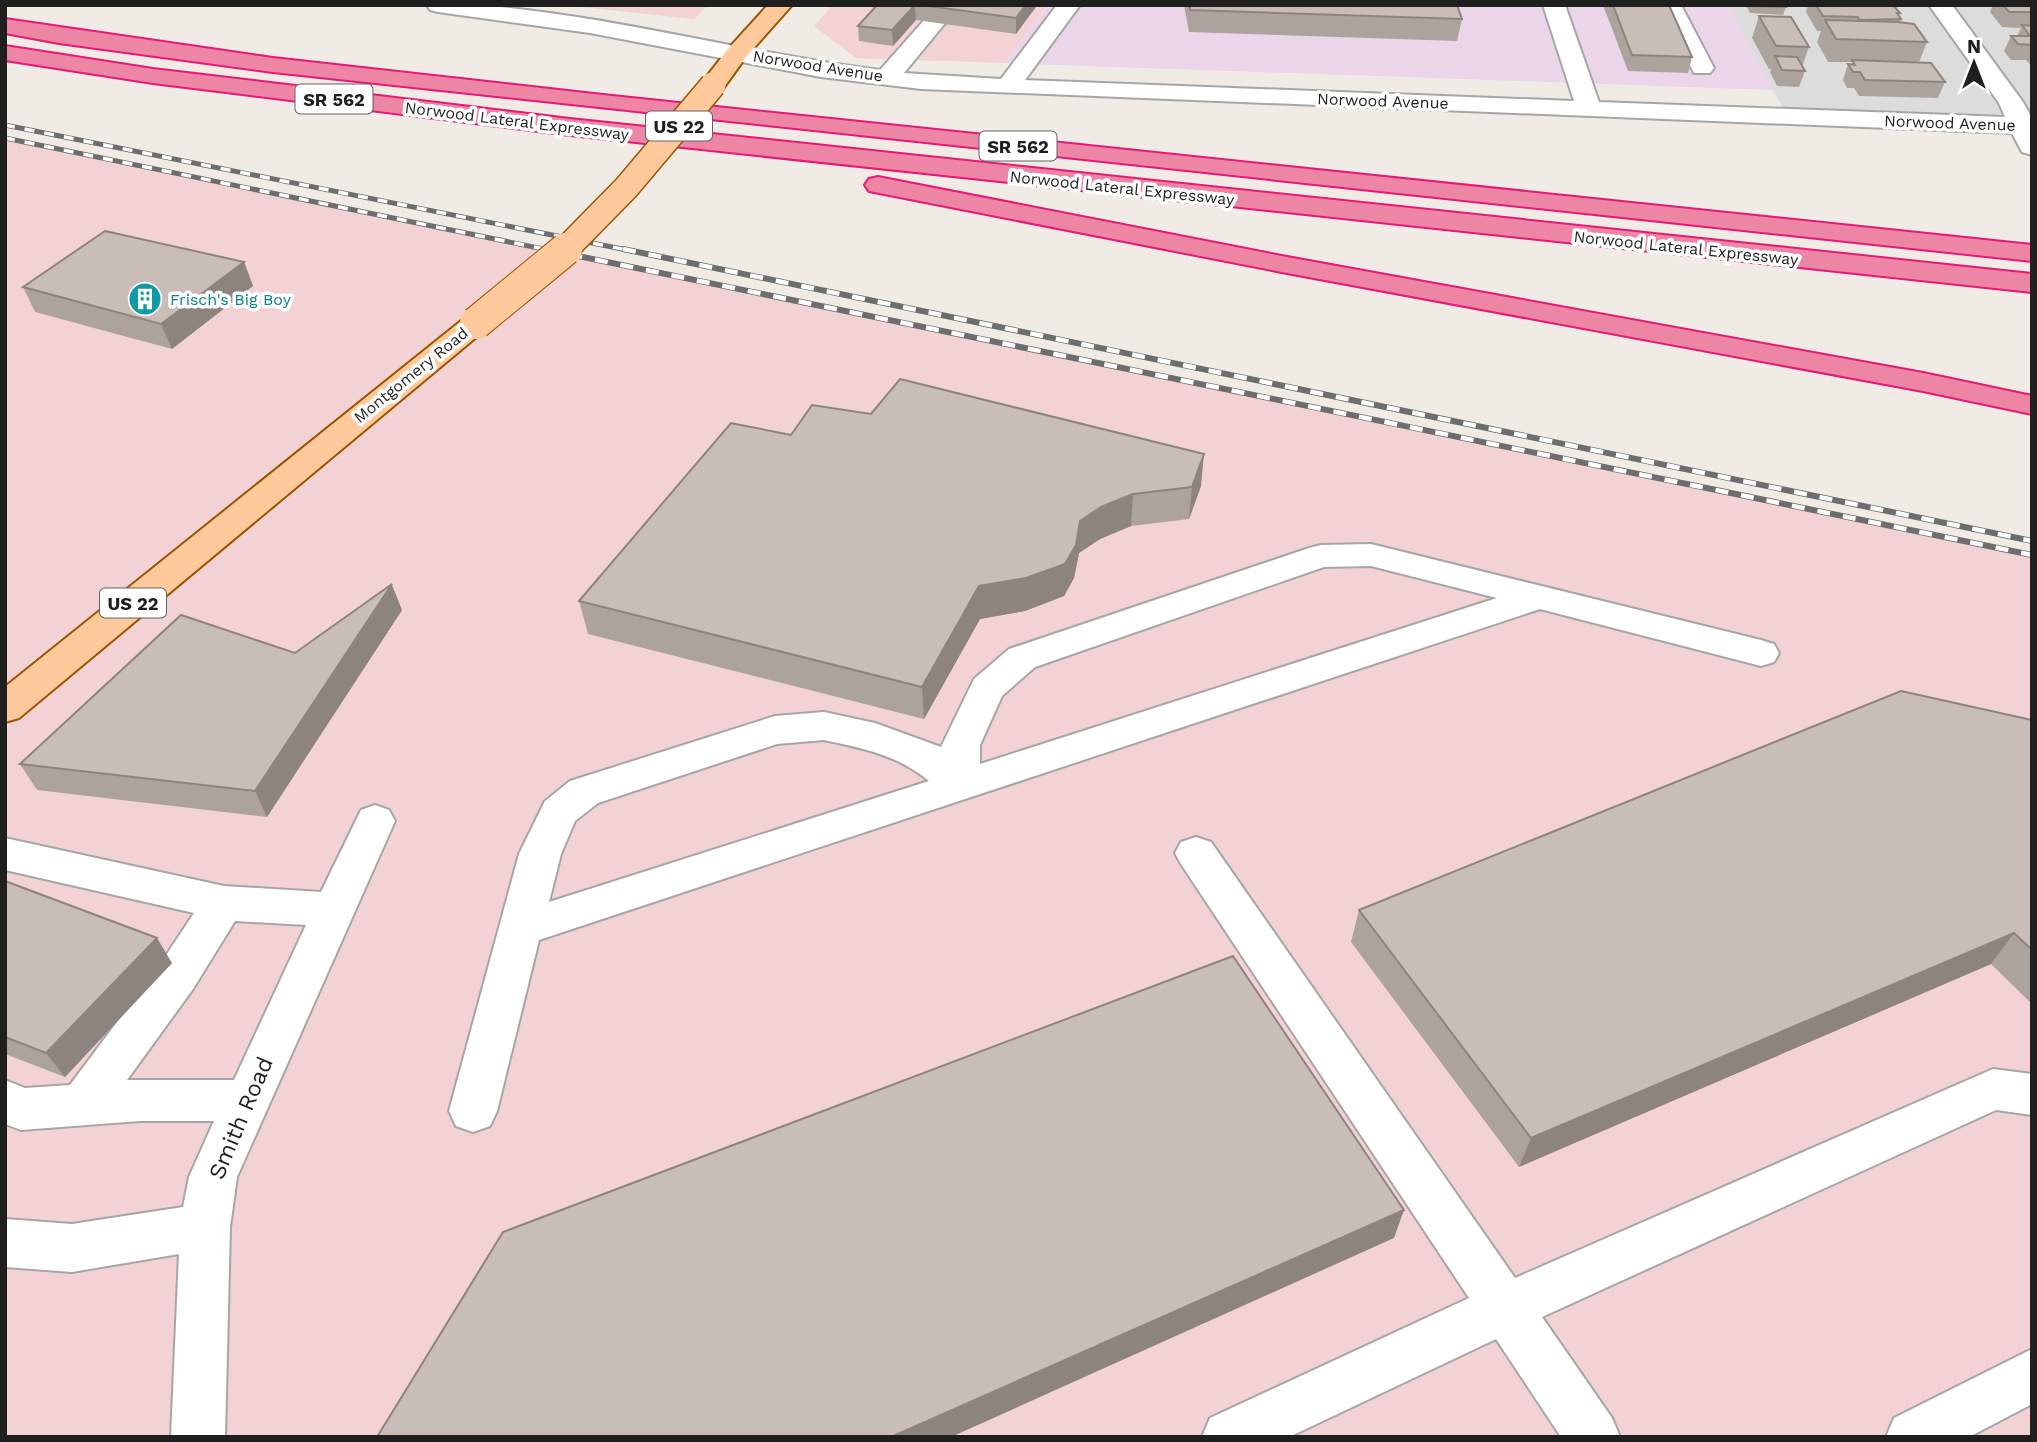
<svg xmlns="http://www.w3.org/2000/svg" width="2037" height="1442" viewBox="0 0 2037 1442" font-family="'Work Sans',sans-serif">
	<rect width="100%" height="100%" fill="#f0ebe4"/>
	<path fill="#dddcdc" d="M1727,5h305v121l-245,-10z"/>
	<path fill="#f2d2d4" d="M561,5h147l-14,14z
		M833,5h215l-44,58 -148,-5 -42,-32z
		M5,138l2027,417v882h-2027z"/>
	<path fill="#ead6e8" d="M1048,5h680l45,85 -769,-27z"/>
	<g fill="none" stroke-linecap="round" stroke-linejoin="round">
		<defs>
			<path id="minor" d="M427,5c21,0 43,-1 64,1 131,12 259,48 389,64l47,-53h16l3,5 -42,51 97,6 56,-74h23l-55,75 549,21 -31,-96h22l34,97 406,15 -6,-14 -70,-98h23l71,97 9,16v37l-10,-3 -10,-19 -1091,-44 -100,-12 -231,-44 -152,-21 -8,-2z
				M1659,5h22l33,63 -4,5h-16z
				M1371,544l390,96 13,4 5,9 -5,9 -13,4 -221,-57 -1001,331 -42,171 -7,15 -17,6 -17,-6 -7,-15 70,-257 26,-53 25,-20 205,-65 49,-4 51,11 66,24 33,-68 35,-30 300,-101 12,-3zM1371,566l126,32 -517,166v-19l22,-49 33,-29 289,-100zM824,740c38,8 74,15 105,41l-380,121 12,-48 14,-33 23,-18 179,-59z
				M375,805l14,5 6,11 -158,356 -7,50 -5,210h-54l8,-183 -107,18 -67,-5v-48l67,5 111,-17 6,-30 25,-56h-74l-119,9 -16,-6v-44l20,8 45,-3 91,-122 33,-50 -189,-43v-32l219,48 97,6 40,-82zM235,921l71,4 -72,155h-107l66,-91z
				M1196,837l15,5 304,436 478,-209 39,5v41l-36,-5 -454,207 70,101 8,19h-59l-65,-98 -207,98h-87l8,-19 259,-120 -288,-434 -6,-11 6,-11z
				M2032,1349v55l-63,33h-83l8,-19z"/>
			<path id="major" d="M768,5h24l-47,53 -23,32 -9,2 -9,-2 -3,-5 3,-5 25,-32z
				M476,314l10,3 5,6 -5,6 -467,389 -14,4v-35l461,-370z"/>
			<path id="highway" d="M5,19l268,39 330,37 1429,150v16l-1759,-189 -214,-29 -54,-10z
				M5,46l148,23 417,50 1462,155v18l-1462,-157 -417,-52 -148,-23z
				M878,177l409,80 636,116 109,23v18l-109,-23 -636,-118 -418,-82 -4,-6 4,-6z"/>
		</defs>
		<use href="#minor" stroke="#a6a6a6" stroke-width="4"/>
		<use href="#major" stroke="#9a5600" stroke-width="4"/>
		<use href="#highway" stroke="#e81875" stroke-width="4"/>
		<use href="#minor" fill="#fff" fill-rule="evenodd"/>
		<use href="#major" fill="#ffc99b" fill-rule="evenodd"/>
		<use href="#highway" fill="#ed86a4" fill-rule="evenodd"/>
		<defs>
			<path id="rail-far1" d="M5,125l627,126
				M5,138l548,113"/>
			<path id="rail" d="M544,249l1488,306
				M623,249l1409,292"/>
		</defs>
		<use href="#rail-far1" stroke="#6d6d6d" stroke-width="5"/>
		<use href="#rail" stroke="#6d6d6d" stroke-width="6"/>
		<use href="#rail-far1" stroke="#fff" stroke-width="3.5" stroke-dasharray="10" stroke-linecap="butt"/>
		<use href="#rail" stroke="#fff" stroke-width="4.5" stroke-dasharray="13" stroke-linecap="butt"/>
		<defs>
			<path id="major-bridge-far1" d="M564,251l62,-63 87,-103"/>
			<path id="major-bridge" d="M476,323l90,-74"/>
		</defs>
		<use href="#major-bridge-far1" stroke="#9a5600" stroke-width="28" stroke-linecap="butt"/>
		<use href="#major-bridge" stroke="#9a5600" stroke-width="34" stroke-linecap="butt"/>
		<use href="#major-bridge-far1" stroke="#ffc99b" stroke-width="25"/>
		<use href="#major-bridge" stroke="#ffc99b" stroke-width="32"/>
	</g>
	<path fill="#ada39d" d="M877,5h159l-20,29 -100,-14 -23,26 -34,-5 -1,-15z
		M1184,5h273l5,14 -5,22 -268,-9z
		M1603,5h66l23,52 -4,16 -60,-2z
		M1746,5h39l1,2 -3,8 -33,-2z
		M1808,5h85l7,8 -1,3 2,3 -1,3 27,20 -8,20 26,20 -7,16 -79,-2 -5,-8h-7l-4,-8 5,-16 3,1 1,-3h-24l-11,-20 4,-11h-4l-11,-19z
		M1993,5h39v62l-6,-7h-15l-7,-9 7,-15h6l4,-8 -19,-1 -12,-15z
		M1759,16l50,31 -7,20 3,4 -6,16 -22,-1 -7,-14 1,-3h-2l-17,-31z
		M244,262l9,24 -81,63 -137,-37 -12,-25z
		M791,435l410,51 -12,33 -58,7 -31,13 -21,14 -5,25 -10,18 -39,15 -45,8 -56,100 -336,-85 -9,-33z
		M402,610l-135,207 -230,-27 -17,-26z
		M2032,720v284l-41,-40 -472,203 -168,-225 8,-32z
		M5,881l167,82 -107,114 -60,-23z"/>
	<path fill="#8d8480" d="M915,5l1,15 -23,26 -1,-16z
		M1026,5h10v2l-20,27v-16z
		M244,262l9,24 -81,63 -11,-25z
		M1204,454l-3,32 -12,33 3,-32z
		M1133,494l-2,32 -31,13 -21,14 -5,25 -10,18 -39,15 -45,8 -56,100 -2,-32 57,-101 122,-79z
		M392,585l10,25 -135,207 -12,-26z
		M2014,933l-23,31 -472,203 12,-29z
		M157,938l15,25 -107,114 -19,-24z
		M1404,1210l-10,28 -443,199h-60z"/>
	<path fill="#c9bdb7" stroke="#8d8480" stroke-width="2" d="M877,5h38l-23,25 -34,-4z
		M921,5h105l-10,13z
		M1190,5h267l5,14 -272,-9z
		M1613,5h56l23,52 -60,-2z
		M1752,5h33l1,2 -33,-1z
		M1816,5h77l7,8h-3l4,6 -42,1 -1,-3 -35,-1z
		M2003,5h29v7h-23z
		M1759,16l32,1 18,30 -33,-1z
		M1825,20l73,2 16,2 13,18 -91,-3z
		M2022,25l10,1v19l-14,-1 -7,-8h19z
		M1775,56l22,1 8,14 -23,-1z
		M1852,60l79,3 14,19 -80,-2 -5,-8h-7l-5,-8 7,1z
		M105,231l139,31 -83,62 -138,-37z
		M900,379l304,75 -12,33 -59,7 -32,13 -21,14 -4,24 -11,19 -39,14 -47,8 -57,101 -343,-86 152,-178 60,12 21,-30 59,9z
		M392,584l-137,207 -235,-27 161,-149 114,38z
		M1901,691l131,29v230l-18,-17 -483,205 -172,-228z
		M5,881l152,57 -111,115 -41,-16z
		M1233,956l171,254 -513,227h-514l126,-205z"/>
	<defs>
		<symbol id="building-disc" viewBox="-11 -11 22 22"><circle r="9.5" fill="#0f9aa8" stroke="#fff"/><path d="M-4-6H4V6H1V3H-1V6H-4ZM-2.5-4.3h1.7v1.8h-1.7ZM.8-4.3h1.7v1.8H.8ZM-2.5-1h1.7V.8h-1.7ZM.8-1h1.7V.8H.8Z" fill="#fff"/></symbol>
	</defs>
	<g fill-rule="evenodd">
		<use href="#building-disc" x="126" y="280" width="38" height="38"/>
	</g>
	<g text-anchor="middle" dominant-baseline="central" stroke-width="7" stroke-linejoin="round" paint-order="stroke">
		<g font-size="16" fill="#1f1f1f" stroke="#fff">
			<text transform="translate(818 66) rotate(9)">Norwood Avenue</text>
			<text transform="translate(1383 101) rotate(2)">Norwood Avenue</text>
			<text transform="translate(517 121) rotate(7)">Norwood Lateral Expressway</text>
			<text transform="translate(1950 123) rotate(2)">Norwood Avenue</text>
			<text transform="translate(1122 188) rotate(6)">Norwood Lateral Expressway</text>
			<text transform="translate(1686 248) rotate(6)">Norwood Lateral Expressway</text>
			<text transform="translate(411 375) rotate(-39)">Montgomery Road</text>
		</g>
		<g font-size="16" fill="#0d838f" stroke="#fff" text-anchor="start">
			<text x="170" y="299">Frisch's Big Boy</text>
		</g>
		<g fill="#fff" stroke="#626262" stroke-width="2">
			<rect x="295.5" y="84.5" width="77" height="29" rx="5"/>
			<rect x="646" y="111.5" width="66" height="29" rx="5"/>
			<rect x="979.5" y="131.5" width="77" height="29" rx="5"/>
			<rect x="100" y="588.5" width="66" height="29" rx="5"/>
		</g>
		<g font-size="18" font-weight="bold" fill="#1f1f1f">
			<text x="334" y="99">SR 562</text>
			<text x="679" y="126">US 22</text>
			<text x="1018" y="146">SR 562</text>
			<text x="133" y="603">US 22</text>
		</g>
		<g font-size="23" fill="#1f1f1f" stroke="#fff">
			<text transform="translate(241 1118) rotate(-67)">Smith Road</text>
		</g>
	</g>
	<rect width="2037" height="1442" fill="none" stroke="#1f1f1f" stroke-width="14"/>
	<g transform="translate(1974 63)" stroke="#ffffff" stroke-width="5" paint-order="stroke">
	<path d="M0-5L12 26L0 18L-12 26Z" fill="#1f1f1f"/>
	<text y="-10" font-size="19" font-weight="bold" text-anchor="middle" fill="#1f1f1f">N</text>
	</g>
</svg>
